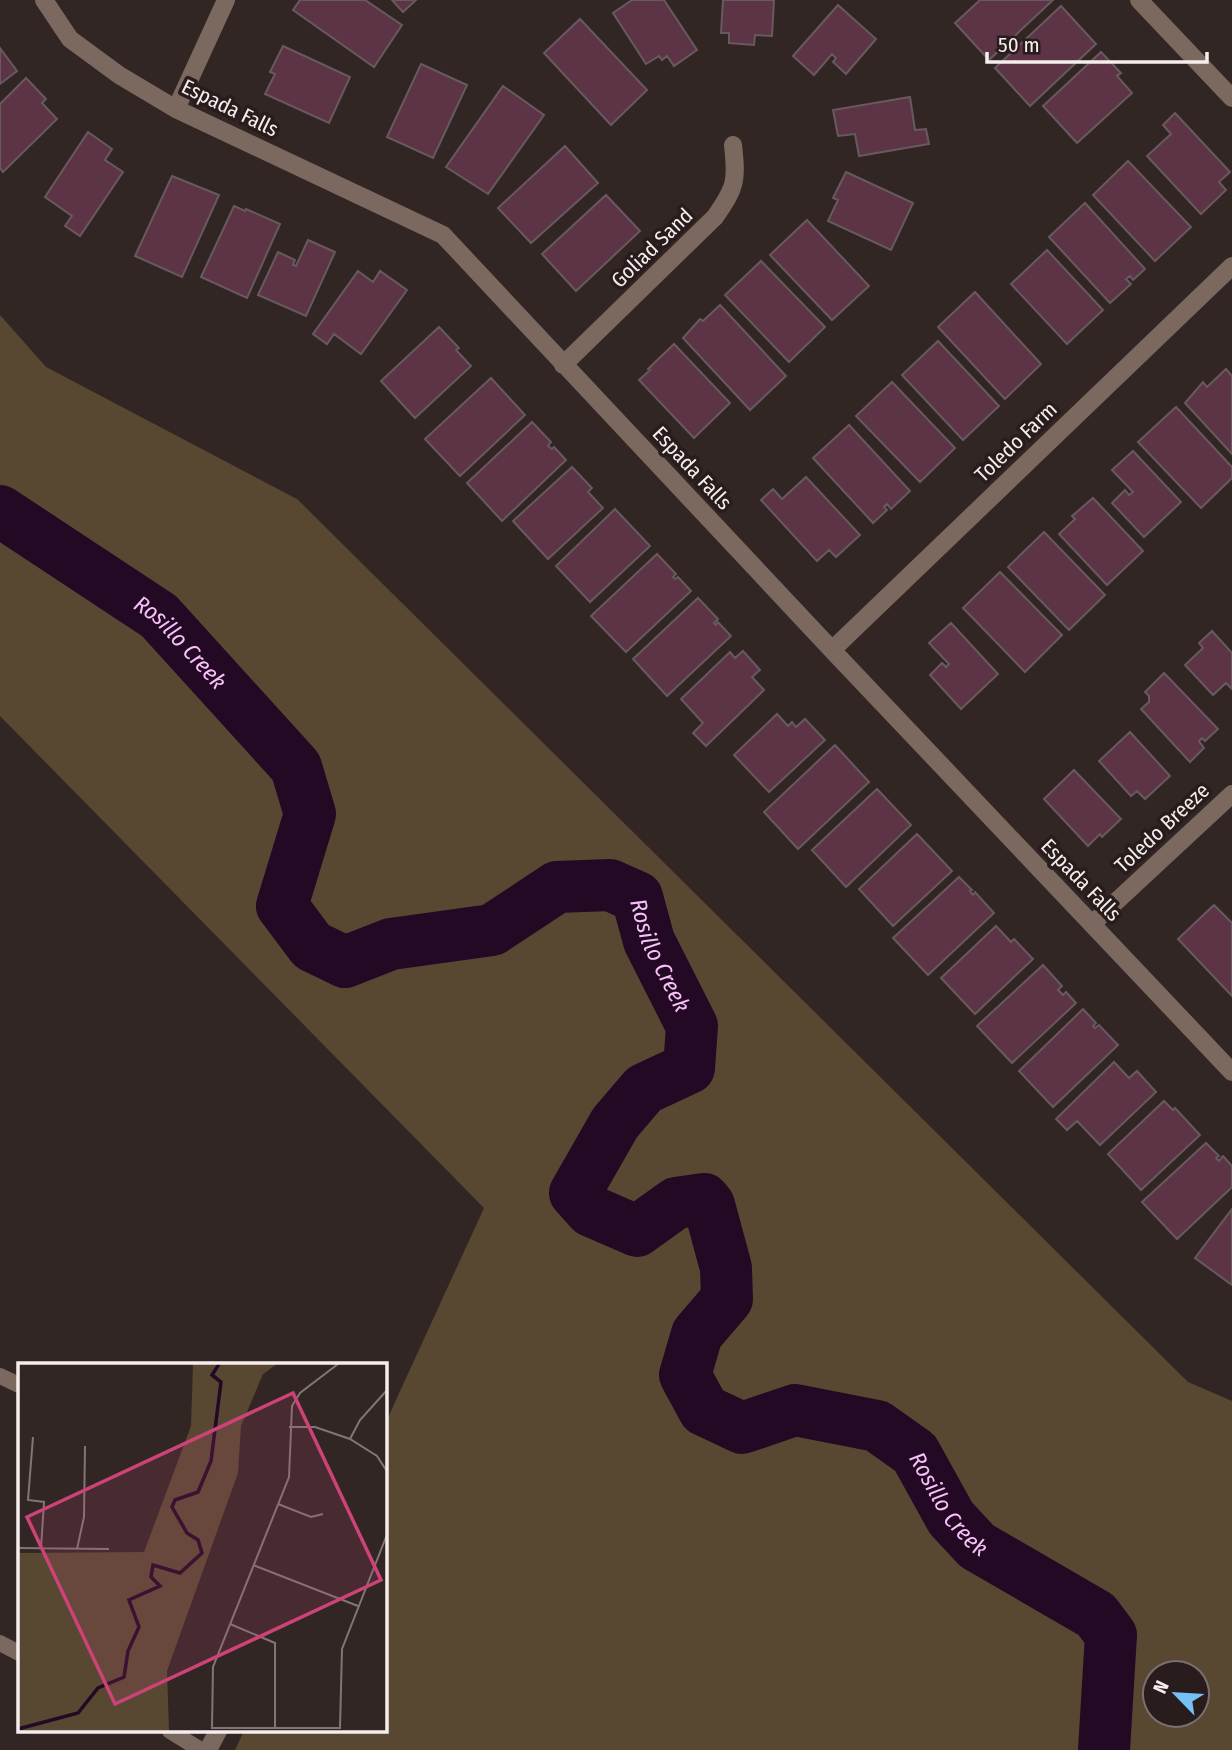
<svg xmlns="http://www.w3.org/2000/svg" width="1232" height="1750" viewBox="0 0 1232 1750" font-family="'Fira Sans Condensed',sans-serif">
	<rect width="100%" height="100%" fill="#322625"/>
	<path fill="#584832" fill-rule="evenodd" d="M0,315l46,52 251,132 891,883 44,19v349h-997l9,-19h141v-307l99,-216 -484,-492zM1155,1673h42v42h-42z"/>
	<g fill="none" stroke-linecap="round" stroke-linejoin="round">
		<path stroke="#240925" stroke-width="52" id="s1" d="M0,511l159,105 137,151 14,47 -28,92 30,40 33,16 46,-18 101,-14 65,-43 53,-2 27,12 12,44 43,85 -3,42 -45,21 -29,34 -40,70 16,18 46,20 39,-28 28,-4 5,6 17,63 1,31 -30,35 -12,41 19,35 38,18 53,-18 82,16 38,27 36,65 26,28 119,69 15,20 -7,115"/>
	</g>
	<path fill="#5d3446" stroke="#675a5f" stroke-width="2" d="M300,0h65l37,25 -28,42 -81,-57z
		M392,0h24l-13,12z
		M632,0h32l33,50 -23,16 -7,-10 -5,4 -3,-4 -13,8 -33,-51z
		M723,0h51l-2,36 -17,-1 -1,10 -25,-2v-10h-8z
		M980,0h73l-64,60 -34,-37z
		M838,5l38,34 -30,35 -13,-12 3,-4 -4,-4 -18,21 -21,-19z
		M1061,6l35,38 -66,62 -35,-38z
		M580,19l67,71 -36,35 -67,-72z
		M283,46l67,31 -21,46 -64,-29 10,-20 -5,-2z
		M0,48l17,23 -17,13z
		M1101,52l20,21 -4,3 15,17 -55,50 -34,-37z
		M421,64l46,21 -34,73 -46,-21z
		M26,78l20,21 -4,4 15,16 -54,53 -3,-4v-64z
		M503,86l41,29 -56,79 -42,-27z
		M910,97l5,33 11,-1 3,15 -70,12 -4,-22 -17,2 -5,-26z
		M1175,113l55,59 -11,10 7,8 -25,24 -54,-58 24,-22 -8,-9z
		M88,132l24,17 -7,11 18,12 -43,64 -15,-10 7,-10 -27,-19z
		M565,146l33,37 -67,60 -33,-35z
		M1128,161l63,66 -36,34 -62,-66z
		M846,172l67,31 -22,47 -63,-29 10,-21 -5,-2z
		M172,176l47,19 -37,82 -47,-21z
		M606,195l34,36 -64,60 -34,-37z
		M1085,203l60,66 -12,11 -3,-4 -4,3 5,5 -21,19 -61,-66z
		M234,206l11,5 1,-2 34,15 -33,74 -46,-21z
		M807,220l62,66 -37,34 -62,-65z
		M308,240l27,12 -29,64 -48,-21 20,-43 17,8 -2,5 3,1z
		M1047,250l56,60 -36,34 -56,-60z
		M761,261l64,66 -36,35 -64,-67z
		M358,271l15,11 7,-11 27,19 -46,64 -27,-20 -7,10 -14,-10z
		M975,292l66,72 -36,35 -67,-72z
		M720,305l66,71 -36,34 -67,-72 17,-19 3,2z
		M439,327l20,21 -3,2 15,16 -56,52 -34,-37z
		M938,341l61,65 -36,34 -61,-65z
		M674,344l56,59 -36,35 -55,-58 11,-10 -2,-1z
		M1226,369l6,7v78l-47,-51 18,-21 4,5z
		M491,378l34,37 -65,61 -35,-37z
		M892,382l63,66 -35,34 -64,-66z
		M1176,407l56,60v11l-31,30 -63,-66z
		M532,422l19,20 -3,4 4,3 2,-2 12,13 -64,61 -35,-38z
		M849,425l61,66 -19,18 -4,-5 -3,3 3,3 -14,13 -60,-65z
		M1133,451l48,51 -37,35 -32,-34 13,-13 4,5 4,-3 -21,-22z
		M572,467l20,21 -4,4 15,16 -55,51 -35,-38z
		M806,477l54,58 -24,22 -7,-7 -12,11 -56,-61 12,-11 9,10z
		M1093,498l50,53 -36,34 -48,-51 16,-15 -3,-3z
		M615,509l35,37 -60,56 -34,-36z
		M1044,532l61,63 -36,35 -61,-63z
		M657,554l19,20 -3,3 2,2 3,-2 13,14 -65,61 -35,-36z
		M1000,572l62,63 -37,37 -62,-64z
		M698,598l20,21 -4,4 2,2 2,-3 13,14 -64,60 -34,-37z
		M951,623l47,51 -37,35 -31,-34 12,-12 4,4 3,-3 -20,-21z
		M1212,631l20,22v36l-6,-6 -13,12 -28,-30 18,-17 -4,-5z
		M743,651l17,19 -8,7 12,13 -58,56 -13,-13 10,-10 -22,-24 49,-47 5,6z
		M1164,673l54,56 -13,12 -3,-3 -3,3 5,7 -14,14 -49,-53 8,-7v-6l-4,-4z
		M777,714l11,12 4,-4 4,5 9,-8 20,21 -56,52 -35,-37z
		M1130,732l40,44 -25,23 -8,-8 -6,5 -32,-35z
		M835,745l34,37 -71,67 -34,-37z
		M1074,770l47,49 -19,18 -2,-3 -12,12 -44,-47z
		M877,789l34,36 -65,62 -34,-37z
		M917,834l35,37 -59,55 -34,-37z
		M959,877l13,13 -2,1 3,4 2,-3 19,21 -66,62 -35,-37z
		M1214,905l18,18v73l-54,-57z
		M996,926l15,16 3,-3 19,20 -58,55 -34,-36z
		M1043,965l19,21 -4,4 5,5 3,-3 10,11 -64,60 -35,-37z
		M1083,1009l13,14 -3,3 2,2 4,-3 19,20 -65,62 -34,-36z
		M1114,1062l15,16 8,-7 19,21 -56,53 -23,-24 -10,9 -11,-11z
		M1164,1101l9,9 2,-2 25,27 -59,55 -33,-36z
		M1206,1143l13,13 -3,2 3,3 4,-5 9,10v21l-55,52 -35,-37z
		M1232,1209v76l-37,-27z"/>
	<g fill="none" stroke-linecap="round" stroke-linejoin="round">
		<path stroke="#7b685f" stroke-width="16" d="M0,1376l19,9
			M0,1643l19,10
			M170,1731l31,19"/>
		<path stroke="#7b685f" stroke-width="18" d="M44,0l26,39 49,36 57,34 267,126 389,415 400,422
			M1139,0l93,98
			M176,109l50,-109
			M563,365l152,-148c21,-30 22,-36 18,-72
			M832,650l400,-384
			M1092,924l140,-130
			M208,1750l10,-19"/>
	</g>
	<g text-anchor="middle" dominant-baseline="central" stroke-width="7" stroke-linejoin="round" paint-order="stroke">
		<g font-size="21" fill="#f6eeed" stroke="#281c1c">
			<text transform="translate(230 108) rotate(26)">Espada Falls</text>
			<text transform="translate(652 248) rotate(-44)">Goliad Sand</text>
			<text transform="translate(1016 442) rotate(-44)">Toledo Farm</text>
			<text transform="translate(692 468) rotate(47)">Espada Falls</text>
			<text transform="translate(1162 828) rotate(-43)">Toledo Breeze</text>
			<text transform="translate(1081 880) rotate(46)">Espada Falls</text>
		</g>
		<g font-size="23" font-style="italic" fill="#f7c2f9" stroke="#281c1c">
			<text stroke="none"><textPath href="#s1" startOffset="224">Rosillo Creek</textPath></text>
			<text stroke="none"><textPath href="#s1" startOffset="1001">Rosillo Creek</textPath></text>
			<text stroke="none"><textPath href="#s1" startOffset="1969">Rosillo Creek</textPath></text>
		</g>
	</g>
	<g transform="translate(18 1363)">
		<rect width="369" height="369" fill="#322625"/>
		<path d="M175,1h84l-14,10 -22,52 -3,47 -71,198 2,60h-151v-178l126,-1 47,-126z" fill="#584832"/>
		<path fill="none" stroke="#240925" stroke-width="3.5" d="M0,366l60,-16 20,-25 26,-11 4,-26 11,-24 -10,-27 31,-14 -9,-9 2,-12 27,8 22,-20 -4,-13 -11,-7 -15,-26 3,-7 23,-8 13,-31 10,-79 -9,-7 7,-11"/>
		<path fill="none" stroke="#807675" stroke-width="2" d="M320,1l-38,29 -8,13 -3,71 -76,190 -1,61h128l2,-79 46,-117M271,64h26l35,12 27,17 11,17M15,74l-5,63 16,2 -3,46M332,76l10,-19 28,-31M260,141l33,13 12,-3M0,185l91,1M59,186l7,-32 1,-71M235,202l105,41M212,261l45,19v85"/>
		<path fill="#cc4378" fill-opacity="0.15" stroke="#cc4378" stroke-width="3.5" d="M275,30l88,187 -266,124 -88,-187z"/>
		<rect width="369" height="369" fill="none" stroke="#f6eeed" stroke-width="3.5"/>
	</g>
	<g transform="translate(1176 1694) rotate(295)"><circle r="33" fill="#281c1c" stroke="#7a7070" stroke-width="2"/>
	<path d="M0-5L12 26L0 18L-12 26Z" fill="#76c0f7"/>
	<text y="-10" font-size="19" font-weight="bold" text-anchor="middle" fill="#f6eeed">N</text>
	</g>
	<path d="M987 52v10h220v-10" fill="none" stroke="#f6eeed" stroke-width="3.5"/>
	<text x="998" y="52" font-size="21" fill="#f6eeed" stroke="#281c1c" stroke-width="5" paint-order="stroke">50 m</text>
</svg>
